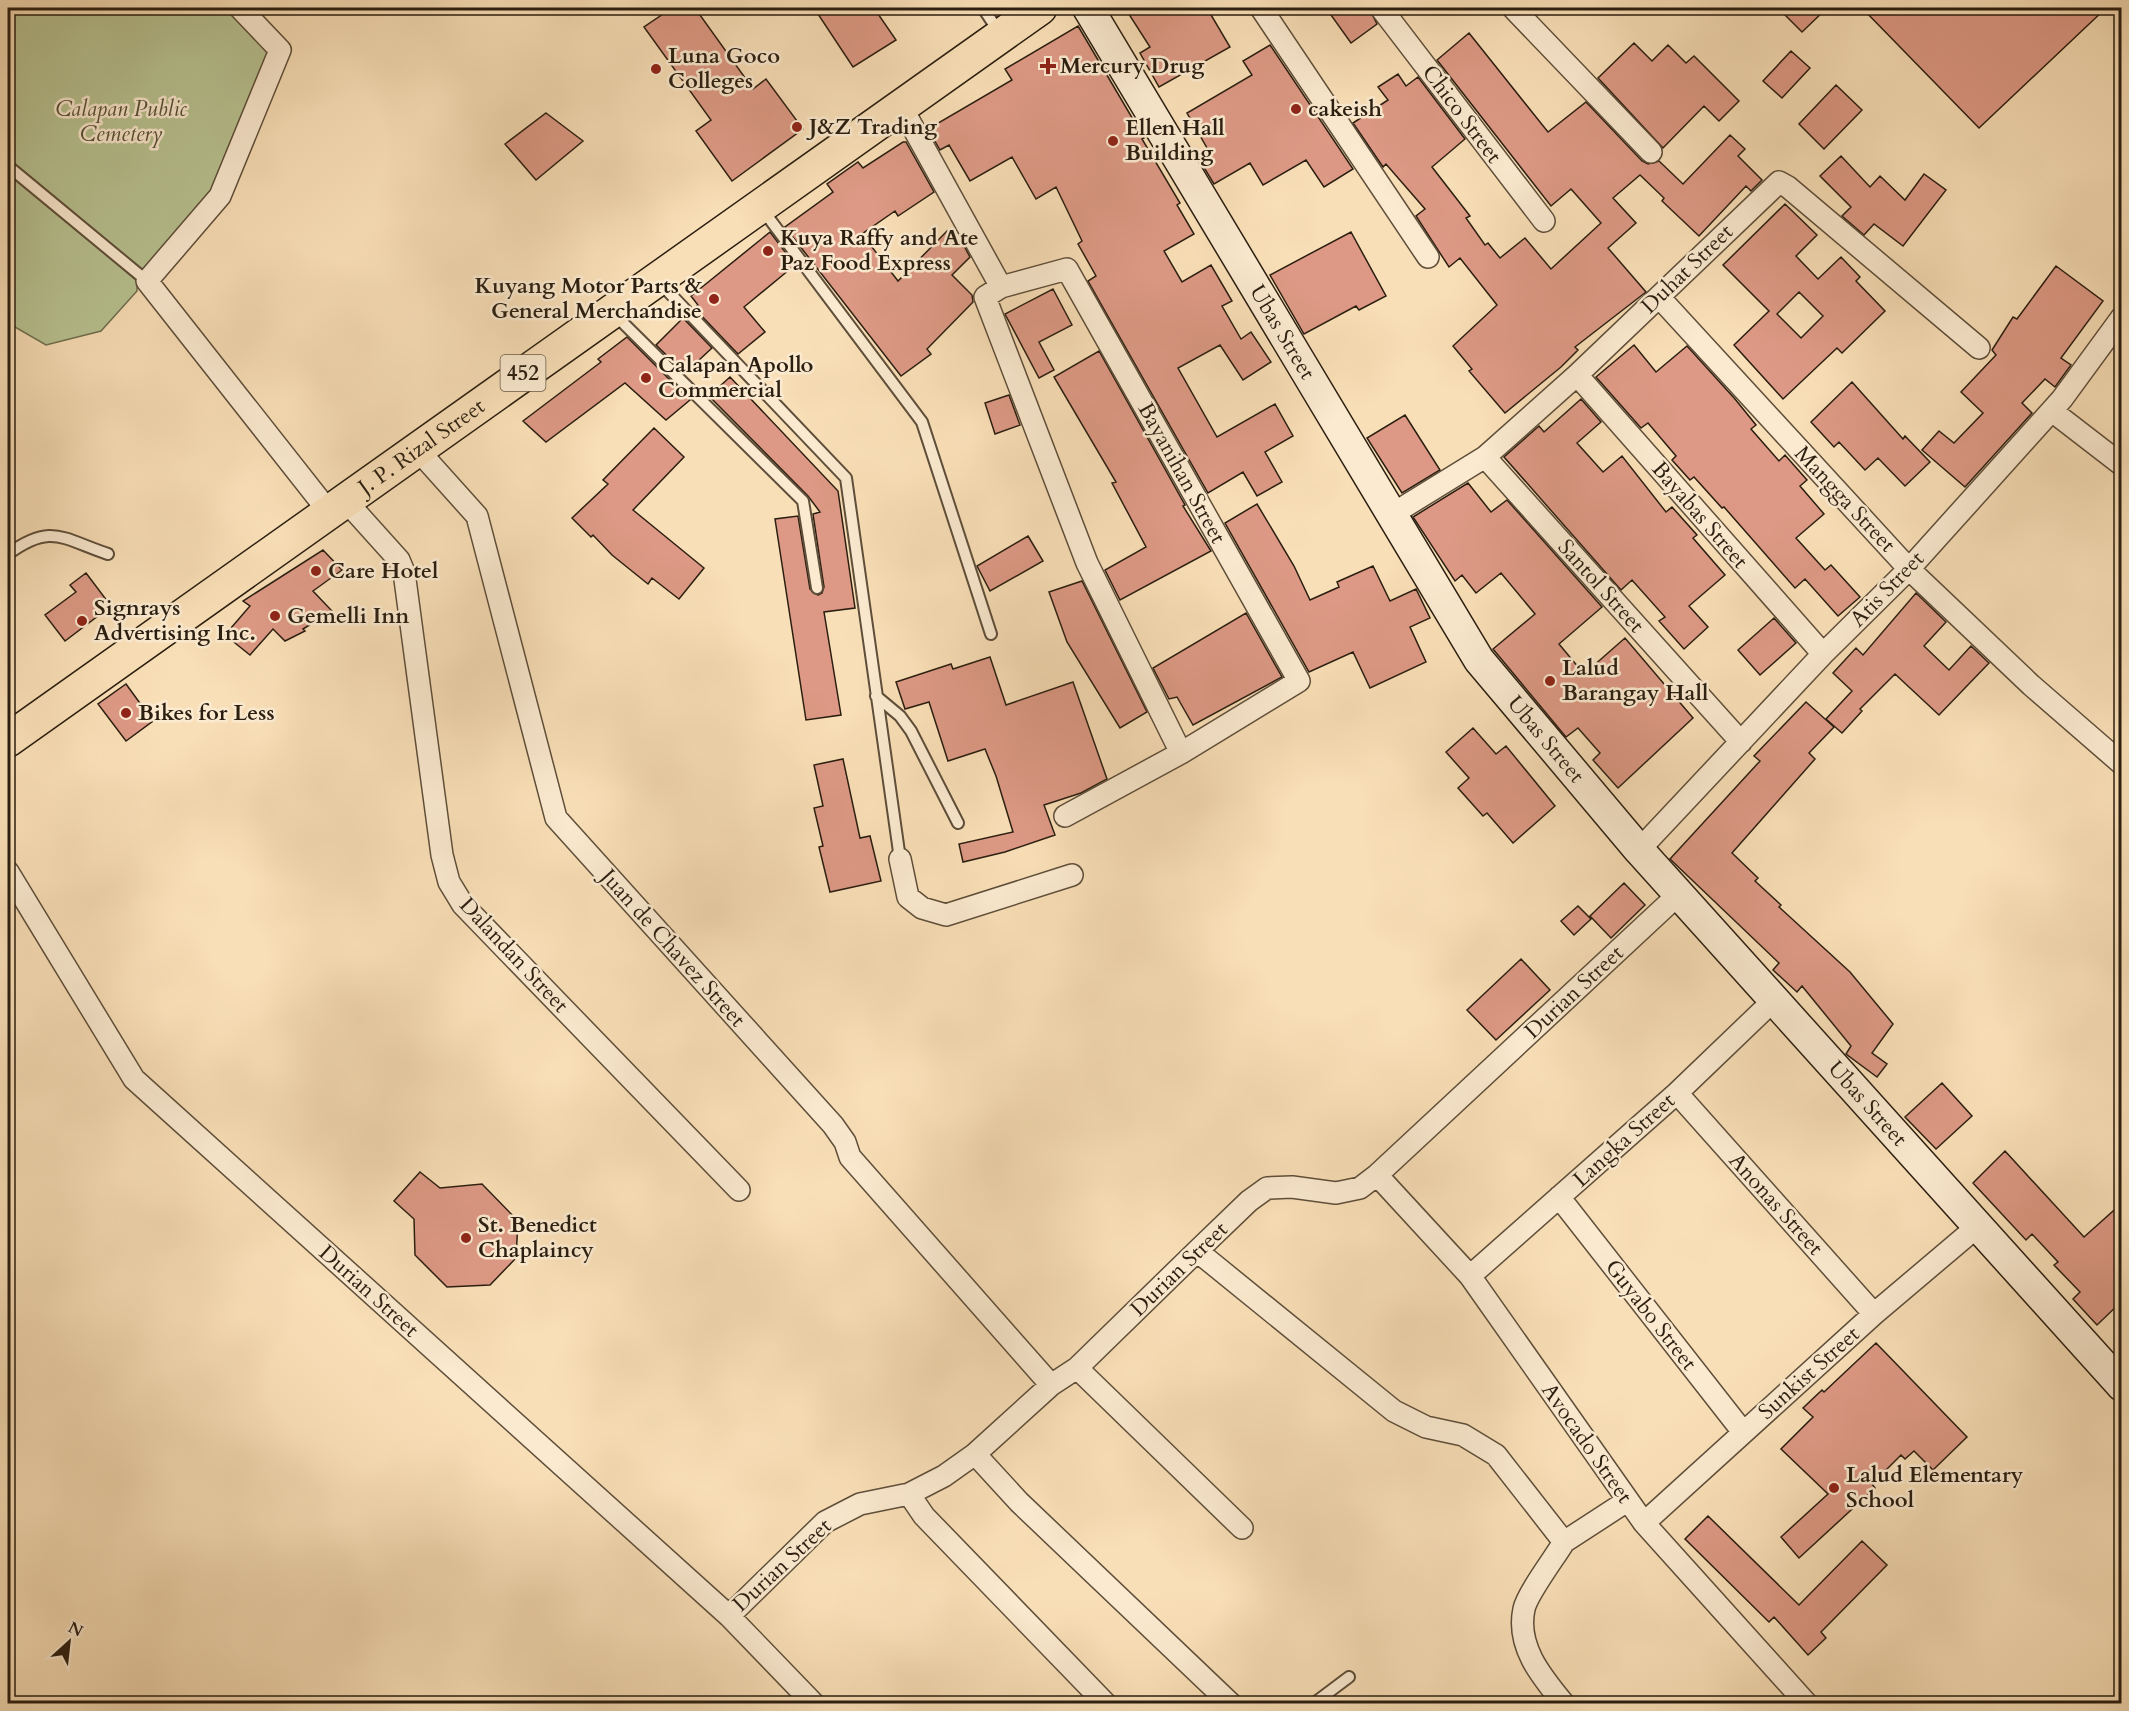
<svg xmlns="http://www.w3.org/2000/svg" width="2129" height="1711" viewBox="0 0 2129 1711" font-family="Cardo,serif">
	<rect width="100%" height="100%" fill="#f9dfb7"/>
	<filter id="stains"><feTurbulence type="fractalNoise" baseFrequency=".00333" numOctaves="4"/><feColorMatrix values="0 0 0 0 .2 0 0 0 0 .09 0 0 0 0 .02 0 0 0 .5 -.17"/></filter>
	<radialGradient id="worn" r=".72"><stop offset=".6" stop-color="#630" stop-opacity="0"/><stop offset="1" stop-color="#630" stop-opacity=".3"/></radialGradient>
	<path fill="#b8c392" stroke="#717051" stroke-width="1.5" d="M8,8h222l43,45 -59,143 -77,87v8l-36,40 -55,14 -38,-22z"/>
	<path fill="#dd9985" stroke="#2a1e10" stroke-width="1.5" fill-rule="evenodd" d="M672,8h23l58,81 13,-10 37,50 -71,52 -36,-50 15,-11 -67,-93z
		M814,8h60l22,32 -43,27z
		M1125,8h82l23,39 -71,40 -19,-34 10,-6z
		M1326,8h43l8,16 -26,19z
		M1778,8h49l-25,24z
		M1862,8h244l-127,120z
		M1078,26l66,112 -2,1 38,64 -3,2 17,29 -30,17 18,31 29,-17 21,36 -10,5 19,33 10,-7 20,30 -28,18 -23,-35 -42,23 39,69 58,-33 18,32 -28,16 17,30 -25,14 -14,-24 -35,21 -120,-212 8,-5 -18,-32 4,-3 -26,-54 -20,12 -24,-42 -42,24 -21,-36 -9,5 -12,-21 84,-49 -7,-11z
		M1469,33l79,99 38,-30 56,59 6,3 11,-3 24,23 47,-49 15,14 -7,7 24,24 -11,11 -5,-5 -47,50 -37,-35 2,-3 -24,-23 -27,23 23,25 -28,25 38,44 -71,55 3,3 -17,17 -56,46 -36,-42 3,-2 -19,-23 44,-41 -37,-47 -11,9 -33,-51 9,-7 -39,-45 -3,3 -30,-44 35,-23 -10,-13 20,-13 8,12 12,-9 47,62 -33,28 38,49 -4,2 19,27 3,-2 12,15 25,-20 26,31 50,-46 -30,-34 -20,17 -114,-146z
		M1634,43l18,18 16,-16 18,18 8,-7 45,45 -20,20 -15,-15 -41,42 -65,-70z
		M1270,45l83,124 -29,18 -18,-27 -43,25 -13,-22 -36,21 -14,-23 11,-6 -24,-42 65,-38 -9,-14z
		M1791,51l19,17 -28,30 -19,-17z
		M1836,85l26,25 -38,39 -25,-25z
		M546,113l37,28 -47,39 -31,-36z
		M903,142h3l28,50 -36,24 -3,-5 -33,23 36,47 50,-51 16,16 6,11 -18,18 20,20 1,7 -46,47 4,5 -30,22 -116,-149 48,-35 -6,-8 31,-22 5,6z
		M1841,156l29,31 10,-11 25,24 19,-26 22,16 -43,56 -29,-22 -10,11 -22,-19 9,-9 -31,-31z
		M1785,204l32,31 -21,21 22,23 23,-22 19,20 -4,4 29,30 -43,42 -5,-5 -54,51 -49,-54 35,-34 -46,-46zM1799,292l24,24 -22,22 -24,-24z
		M770,232l25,33 -51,42 21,25 -27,22 -44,-46 4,-3 -7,-9z
		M1351,232l35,64 -27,14 -3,-4 -52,28 -34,-59z
		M2056,266l47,35 -42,57 10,7 -16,22 -10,-8 -23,24 10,10 -67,74 -43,-37 17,-19 15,12 29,-30 -22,-21 35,-37 -4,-5 21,-33 4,2z
		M1053,289l19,36 -33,17 15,28 -15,8 -34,-64z
		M683,318l29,30 -27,25 -29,-28z
		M627,337l63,63 -24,20 -41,-37 -79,59 -23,-21 78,-59 -3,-3z
		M1634,345l22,27 31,-26 48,53 21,26 -5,4 28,32 6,-6 22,25 -7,6 24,28 -28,24 29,32 6,-5 29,32 -22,19 -33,-37 -10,9 -71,-81 -2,1 -28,-31 -4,3 -18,-20 4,-4 -28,-33 -7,5 -45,-51z
		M1099,351l86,154 -2,1 28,45 -91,49 -15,-30 41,-23 -34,-64 4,-1 -62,-105z
		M730,377l108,114 17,117 -31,4 17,103 -35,5 -31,-201 23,-3 12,73 8,6 4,-2 2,-6 -11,-73 7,-2 -12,-16 -99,-100z
		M1852,382l51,57 2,-3 25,26 -25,24 -27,-28 -13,12 -26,-28 -5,5 -23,-25z
		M1009,395l11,30 -25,9 -10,-31z
		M1581,399l20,23 -24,21 26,29 19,-16 44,56 6,-5 25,28 -4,3 32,37 -36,31 19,21 -24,22 -25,-28 6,-4 -33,-37 -11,10 -117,-133 35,-31 5,6z
		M1405,415l35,55 -38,23 -35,-55z
		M654,428l30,29 -51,53 71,58 -25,31 -27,-21 -4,6 -36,-29 -19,-20 -2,2 -19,-19 36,-34 -5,-4z
		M1468,483l23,29 16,-12 95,107 -43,37 25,30 41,-36 68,80 -75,70 -25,-28 7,-7 -22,-25 -12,9 -73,-88 42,-35 -34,-41 -25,20 -14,-18 -7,6 -42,-64z
		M1257,504l37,62 16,34 29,-13 -2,-5 36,-16 17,35 26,-12 14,29 -20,9 16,35 -56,26 -17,-36 -44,20 -84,-149z
		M1028,536l15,25 -53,30 -13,-25z
		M323,550l19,20 -29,21 19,20 -29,18 2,2 -20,10 -12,-12 -23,26 -25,-20 25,-29 -7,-5z
		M86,573l25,33 -46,35 -20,-26 31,-23 -6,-7z
		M1082,581l65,131 -27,16 -53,-86 -18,-50z
		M1916,593l30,29 -22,24 25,24 22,-24 18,17 -50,52 -44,-41 -35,35 2,2 -20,22 -16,-14 26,-28 -19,-18 23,-25 7,7z
		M1246,613l36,64 -89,48 -16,-28 -8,2 -16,-31z
		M1774,618l22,25 -36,32 -22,-25z
		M990,657l16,48 67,-23 34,97 -26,14 -37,12 11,30 -50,17 -42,10 -4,-18 54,-12 -17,-56 -11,-27 -37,12 -19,-59 -24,7 -9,-27 55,-18 2,5z
		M126,684l27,37 -27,20 -28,-37z
		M1806,702l28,25 -25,26 6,6 -83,94 26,25 -3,3 26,24 -2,2 71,65 43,52 -21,29 15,11 -10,13 -31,-23 5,-8 -49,-60 -5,6 -24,-22 6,-7 -109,-104 90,-98 -6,-5z
		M1473,728l23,26 10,-8 49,60 -42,37 -26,-30 -4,3 -25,-28 11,-10 -23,-26z
		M843,759l17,79 10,-2 11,45 -51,11 -11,-45 4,-1 -9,-38 9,-2 -9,-41z
		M1624,883l21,22 -34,33 -21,-22z
		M1578,906l13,13 -17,16 -13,-14z
		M1521,959l29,31 -54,50 -29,-30z
		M1942,1083l30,33 -36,33 -31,-32z
		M2005,1151l79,86 37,-33v98l-24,23 -24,-26 7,-7 -26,-27 4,-3 -26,-28 -6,6 -53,-57z
		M420,1172l20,16 42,-4 36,37 -2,37 -26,27 -43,2 -32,-32 -1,-36 -20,-18z
		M1876,1343l91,94 -34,33 -19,-19 -9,8 -4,-4 -29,29 3,4 -76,70 -18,-21 47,-43 -47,-45 32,-32 -10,-9 19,-18 2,2z
		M1708,1516l91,89 63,-64 25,24 -66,67 5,6 -18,17 -34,-38 -5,5 -84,-83z"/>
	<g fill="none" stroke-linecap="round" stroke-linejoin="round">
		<defs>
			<path id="lane" d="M983,8l16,24
				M8,166l139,115
				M762,209l160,213 69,212
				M660,283l186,195 54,381
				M614,314l189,187 14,87
				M8,554c43,-31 53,-16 100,0
				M876,696l24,20 11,15 47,92
				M1313,1704l36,-27"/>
			<path id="street" d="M240,8l40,42 -60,146 -73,85 182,231
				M1261,8l167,249
				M1381,8l163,213
				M1513,8l138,144
				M901,106l100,181 66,-18 232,412 -118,72 -116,63
				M1001,287l-16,10 102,266 94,190
				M1659,297l250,272 122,116 91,79
				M1577,375l246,279
				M2052,411l70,54
				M416,448l61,68 79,302 277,307 12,17 5,15 201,228
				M1485,457l256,285
				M345,500l54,60 5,12 38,283 7,27 14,23 276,285
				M1391,515l94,-58 92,-82 202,-193 9,5 191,161
				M1639,850l184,-196 86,-85 153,-170 60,-82
				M900,859l8,38 14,11 24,7 126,-40
				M8,872l126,207 595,537 96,-94 35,-18 49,-10 35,-18 31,-22 76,-69 26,-17 120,-117 52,-50 18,-13 25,-1 44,6 24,-5 17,-13 303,-282
				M1677,1093l197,221
				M1377,1175l93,101 174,247 163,181
				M1559,1197l184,235
				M1197,1251l197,160 32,16 37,8 33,20 68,87 63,-41
				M1470,1276l207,-183 98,-94
				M1077,1368l165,160
				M975,1454l44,48 212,202
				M909,1494l15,22 182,188
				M1644,1523l230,-209 104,-88
				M729,1616l85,88
				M1564,1704c-23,-28 -48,-58 -40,-95 3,-15 31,-52 40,-67"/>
			<g id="secondary">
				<path id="s1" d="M1088,8l391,652 160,190 483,536"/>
			</g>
			<g id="highway">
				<path id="s2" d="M8,740l1032,-732"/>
			</g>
		</defs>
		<use href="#lane" stroke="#5e4e3a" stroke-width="14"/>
		<use href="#street" stroke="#5e4e3a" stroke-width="24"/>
		<use href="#secondary" stroke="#2a1e10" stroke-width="33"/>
		<use href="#highway" stroke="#2a1e10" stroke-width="36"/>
		<use href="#lane" stroke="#fbead0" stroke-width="10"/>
		<use href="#street" stroke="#fbead0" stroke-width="21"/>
		<use href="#secondary" stroke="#fbead0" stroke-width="30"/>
		<use href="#highway" stroke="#f9dfb7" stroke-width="33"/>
	</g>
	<g fill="#8f2418" stroke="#fbead0" stroke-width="2">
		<path d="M1045 57h6v6h6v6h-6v6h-6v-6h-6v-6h6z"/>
		<circle cx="656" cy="69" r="6"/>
		<circle cx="1296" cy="109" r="6"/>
		<circle cx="797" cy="127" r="6"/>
		<circle cx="1113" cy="141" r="6"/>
		<circle cx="768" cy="251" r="6"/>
		<circle cx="714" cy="299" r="6"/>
		<circle cx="646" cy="378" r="6"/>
		<circle cx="316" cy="571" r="6"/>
		<circle cx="275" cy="616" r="6"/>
		<circle cx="82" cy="621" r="6"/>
		<circle cx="1550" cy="681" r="6"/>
		<circle cx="126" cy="713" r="6"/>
		<circle cx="466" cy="1238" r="6"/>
		<circle cx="1834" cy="1488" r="6"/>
	</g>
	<g text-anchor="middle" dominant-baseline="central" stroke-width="5" stroke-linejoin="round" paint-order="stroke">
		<rect fill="#fbead0" stroke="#695b4a" stroke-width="1.5" x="500.5" y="355" width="45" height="36" rx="4.5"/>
		<g font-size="21" font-weight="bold" fill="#2a1e10">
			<text x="523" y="373">452</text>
		</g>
		<g font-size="22" font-weight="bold" fill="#2a1e10" stroke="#fbead0" text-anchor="start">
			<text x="668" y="56">Luna Goco<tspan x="668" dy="25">Colleges</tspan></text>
			<text x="1060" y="66">Mercury Drug</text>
			<text x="1308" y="109">cakeish</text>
			<text x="809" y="127">J&amp;Z Trading</text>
			<text x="1125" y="128">Ellen Hall<tspan x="1125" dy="25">Building</tspan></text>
			<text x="780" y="238">Kuya Raffy and Ate<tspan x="780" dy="25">Paz Food Express</tspan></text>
			<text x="702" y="286" text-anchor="end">Kuyang Motor Parts &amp;<tspan x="702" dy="25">General Merchandise</tspan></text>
			<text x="658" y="365">Calapan Apollo<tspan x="658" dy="25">Commercial</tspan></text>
			<text x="328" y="571">Care Hotel</text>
			<text x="94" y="608">Signrays<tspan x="94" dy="25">Advertising Inc.</tspan></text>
			<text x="287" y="616">Gemelli Inn</text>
			<text x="1562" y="668">Lalud<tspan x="1562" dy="25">Barangay Hall</tspan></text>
			<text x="138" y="713">Bikes for Less</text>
			<text x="478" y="1225">St. Benedict<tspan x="478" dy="25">Chaplaincy</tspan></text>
			<text x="1846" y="1475">Lalud Elementary<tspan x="1846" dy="25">School</tspan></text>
		</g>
		<g font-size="22" font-style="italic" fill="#555037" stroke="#fbead0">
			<text x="121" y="109">Calapan Public<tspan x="121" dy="25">Cemetery</tspan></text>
		</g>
		<g font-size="22" fill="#2a1e10" stroke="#fbead0">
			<text transform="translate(1462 114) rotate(53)">Chico Street</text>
			<text transform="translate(1687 269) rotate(-44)">Duhat Street</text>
			<text stroke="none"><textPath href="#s1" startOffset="378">Ubas Street</textPath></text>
			<text stroke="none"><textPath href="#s2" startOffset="507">J. P. Rizal Street</textPath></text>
			<text transform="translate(1182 473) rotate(61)">Bayanihan Street</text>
			<text transform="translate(1845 499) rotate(47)">Mangga Street</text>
			<text transform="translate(1700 515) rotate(49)">Bayabas Street</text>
			<text transform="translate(1601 586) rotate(48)">Santol Street</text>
			<text transform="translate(1887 589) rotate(-46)">Atis Street</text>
			<text stroke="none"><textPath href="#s1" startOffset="864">Ubas Street</textPath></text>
			<text transform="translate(673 948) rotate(48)">Juan de Chavez Street</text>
			<text transform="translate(514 955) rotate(47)">Dalandan Street</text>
			<text transform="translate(1574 992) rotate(-43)">Durian Street</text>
			<text stroke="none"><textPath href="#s1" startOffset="1350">Ubas Street</textPath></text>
			<text transform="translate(1624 1140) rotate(-42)">Langka Street</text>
			<text transform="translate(1776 1204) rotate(48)">Anonas Street</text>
			<text transform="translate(1179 1269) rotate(-44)">Durian Street</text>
			<text transform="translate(369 1291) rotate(42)">Durian Street</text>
			<text transform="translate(1651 1315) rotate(52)">Guyabo Street</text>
			<text transform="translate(1809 1373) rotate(-42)">Sunkist Street</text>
			<text transform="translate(1587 1443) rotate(55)">Avocado Street</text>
			<text transform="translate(782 1565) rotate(-43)">Durian Street</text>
		</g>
	</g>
	<rect width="2129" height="1711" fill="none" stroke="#f9dfb7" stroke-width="30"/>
	<rect x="9" y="9" width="2111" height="1693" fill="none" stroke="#2a1e10" stroke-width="3"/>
	<rect x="15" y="15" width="2099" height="1681" fill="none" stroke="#2a1e10" stroke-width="1.5"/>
	<g transform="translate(69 1642) rotate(27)" stroke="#fbead0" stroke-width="4.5" paint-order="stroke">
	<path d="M0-4.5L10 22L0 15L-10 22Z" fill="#2a1e10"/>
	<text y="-9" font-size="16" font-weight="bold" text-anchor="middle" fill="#2a1e10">N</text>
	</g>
	<rect width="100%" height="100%" filter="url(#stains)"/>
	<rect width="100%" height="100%" fill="url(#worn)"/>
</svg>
